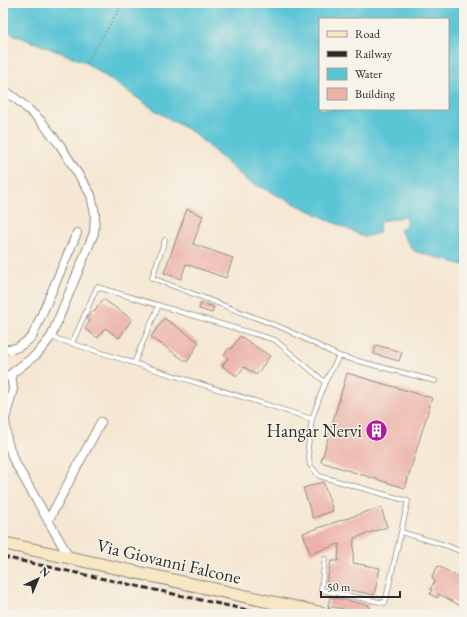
<svg xmlns="http://www.w3.org/2000/svg" width="467" height="617" viewBox="0 0 467 617" font-family="'EB Garamond',serif">
	<rect width="100%" height="100%" fill="#f7f3e8"/>
	<filter id="ink" filterUnits="userSpaceOnUse"><feTurbulence type="fractalNoise" baseFrequency=".025" numOctaves="2"/><feDisplacementMap in="SourceGraphic" scale="8" xChannelSelector="R" yChannelSelector="G"/><feConvolveMatrix kernelMatrix="1 2 1 2 8 2 1 2 1" color-interpolation-filters="sRGB"/></filter>
	<filter id="wash" filterUnits="userSpaceOnUse"><feTurbulence type="fractalNoise" baseFrequency=".012" numOctaves="4" result="noise"/><feDisplacementMap in="SourceGraphic" scale="16" xChannelSelector="R" yChannelSelector="G"/><feGaussianBlur stdDeviation="0.9" result="paint"/><feColorMatrix in="noise" values="0 0 0 0 0 0 0 0 0 0 0 0 0 0 0 0 0 1.4 0 .05"/><feComposite in="paint" operator="in"/></filter>
	<g filter="url(#wash)">
		<rect width="100%" height="100%" fill="#f5e7d3"/>
		<path fill="#5ac5d5" stroke="#427880" fill-rule="evenodd" d="M3,3h461v262l-50,-14 -14,-20 8,-9 -5,-5 -23,4 -1,12 -15,4 -118,-57 -52,-47 -33,-19 -78,-53 -66,-25 -14,-7zM320,19h128v90h-128z"/>
		<g id="blocks">
			<path fill="#ecb1a7" d="M187,209l16,7 -10,28 40,14 -7,20 -40,-14 -5,15 -17,-6z
				M103,299l29,20 -13,19 -14,-10 -7,10 -13,-9 5,-8 -3,-2 5,-8 2,1z
				M201,303l13,4 -2,6 -13,-4z
				M164,318l35,24 -12,20 -36,-25z
				M240,336l30,20 -14,19 -12,-8 -7,9 -15,-10 6,-8 -4,-3 5,-7 2,1z
				M376,345l26,7 -3,9 -25,-7z
				M347,373l85,25 -27,90 -84,-26z
				M323,482l10,29 -20,7 -10,-30z
				M381,507l6,20 -33,11 -1,25 27,5 -6,27 -48,-10 5,-24h7l1,-17 -29,10 -7,-21z
				M438,566l26,14v20l-5,5 -20,-11 -2,4 -7,-4 2,-4 -2,-1 5,-8 -2,-1 -1,-4z
				M330,597l39,8 -1,9 -40,-8z"/>
		</g>
	</g>
	<g filter="url(#ink)">
		<use href="#blocks" fill-opacity="0" stroke="#90897f" stroke-width="1"/>
		<g fill="none" stroke-linecap="round" stroke-linejoin="round">
			<defs>
				<path id="lane" d="M165,240l-13,38 133,51 54,27
					M51,337l261,82 13,-37 -50,-42 -178,-53 -25,56
					M134,363l25,-58
					M325,382l14,-26 96,25
					M312,419l-4,28 2,18 9,11 89,25 -23,102 -64,-13 4,-31
					M401,532l47,14 16,7"/>
				<path id="street" d="M3,89l17,13 21,19 19,24 31,50 4,19 -1,19 -43,104 -14,17 -26,20
					M3,349c13,2 19,-4 29,-12l45,-104
					M3,378l8,-4 2,15 -8,30 2,21 6,19 56,98
					M48,521l53,-99
					M3,613l1,1"/>
				<path id="secondary" d="M3,543l323,71"/>
			</defs>
			<use href="#lane" stroke="#90897f" stroke-width="5.5"/>
			<use href="#street" stroke="#90897f" stroke-width="10"/>
			<use href="#secondary" stroke="#90897f" stroke-width="14"/>
			<path stroke="#90897f" stroke-width="2" stroke-dasharray="1 3" stroke-linecap="butt" d="M87,63l36,-60"/>
			<use href="#lane" stroke="#fff" stroke-width="4"/>
			<use href="#street" stroke="#fff" stroke-width="8"/>
			<use href="#secondary" stroke="#f7e8c3" stroke-width="12"/>
			<path stroke="#2b2b2b" stroke-width="3" stroke-dasharray="6 3" stroke-linecap="butt" d="M3,557l263,57"/>
		</g>
	</g>
	<defs>
		<symbol id="building-disc" viewBox="-11 -11 22 22"><circle r="9.5" fill="#b5179e" stroke="#f7f3e8"/><path d="M-4-6H4V6H1V3H-1V6H-4ZM-2.5-4.3h1.7v1.8h-1.7ZM.8-4.3h1.7v1.8H.8ZM-2.5-1h1.7V.8h-1.7ZM.8-1h1.7V.8H.8Z" fill="#fff"/></symbol>
	</defs>
	<g fill-rule="evenodd">
		<use href="#building-disc" x="364" y="418" width="25" height="25"/>
	</g>
	<g text-anchor="middle" dominant-baseline="central" stroke-width="3" stroke-linejoin="round" paint-order="stroke">
		<g font-size="18" fill="#2b2b2b" stroke="#f7f3e8" text-anchor="end">
			<text x="362" y="430">Hangar Nervi</text>
		</g>
		<g font-size="18" fill="#2b2b2b" stroke="#f7f3e8">
			<text transform="translate(169 561) rotate(13)">Via Giovanni Falcone</text>
		</g>
	</g>
	<rect width="467" height="617" fill="none" stroke="#f7f3e8" stroke-width="16"/>
	<rect x="319" y="18" width="130" height="92" fill="#f7f3e8" stroke="#a5a39c"/>
	<rect x="327" y="31" width="20" height="6" fill="#f7e8c3" stroke="#a5a39c"/>
	<text x="355" y="38" font-size="12" fill="#2b2b2b">Road</text>
	<rect x="327" y="51" width="20" height="6" fill="#2b2b2b" stroke="#a5a39c"/>
	<text x="355" y="58" font-size="12" fill="#2b2b2b">Railway</text>
	<rect x="327" y="68" width="20" height="12" fill="#5ac5d5" stroke="#a5a39c"/>
	<text x="355" y="78" font-size="12" fill="#2b2b2b">Water</text>
	<rect x="327" y="88" width="20" height="12" fill="#ecb1a7" stroke="#a5a39c"/>
	<text x="355" y="98" font-size="12" fill="#2b2b2b">Building</text>
	<g transform="translate(38 579) rotate(44)" stroke="#f7f3e8" stroke-width="3" paint-order="stroke">
	<path d="M0-3L7 15L0 10L-7 15Z" fill="#2b2b2b"/>
	<text y="-6" font-size="11" font-weight="bold" text-anchor="middle" fill="#2b2b2b">N</text>
	</g>
	<path d="M321 591v6h79v-6" fill="none" stroke="#2b2b2b" stroke-width="2"/>
	<text x="327" y="591" font-size="12" fill="#2b2b2b" stroke="#f7f3e8" stroke-width="3" paint-order="stroke">50 m</text>
</svg>
